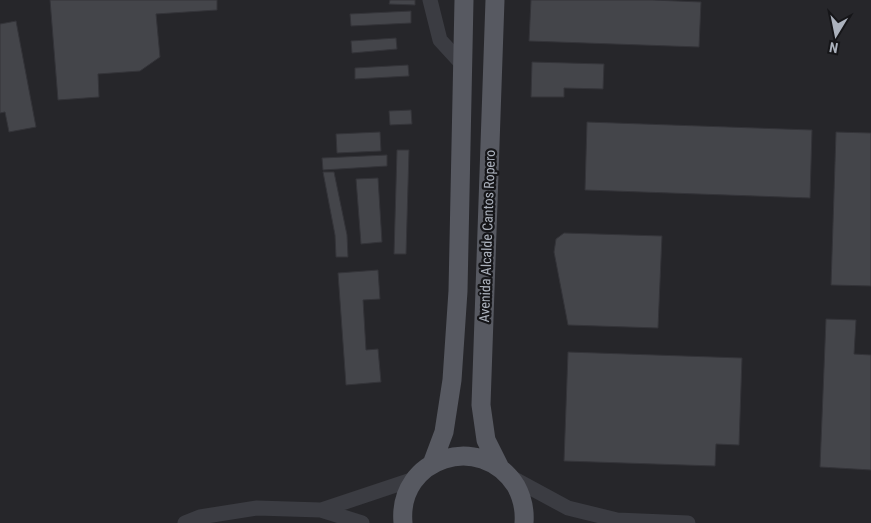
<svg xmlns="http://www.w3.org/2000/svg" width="871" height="523" viewBox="0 0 871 523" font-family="'Roboto Condensed',sans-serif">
	<rect width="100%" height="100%" fill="#1a1a1d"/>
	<path fill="#26262a" d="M0,0h871v523h-871z"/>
	<path fill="#44454a" stroke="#343439" d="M50,0h167v10l-61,4 4,43 -20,14 -42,3 1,23 -41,3z
		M390,0h25v5l-26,-1z
		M531,0h122l48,2 -2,45 -170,-6z
		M411,11v12l-60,3 -1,-12z
		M16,21l20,106 -27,5 -4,-20 -5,1v-89z
		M396,38l1,11 -45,4 -1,-12z
		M532,62l72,2 -1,25 -39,-1v9h-33z
		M408,65l1,11 -54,3v-11z
		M411,110l1,14 -22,1 -1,-14z
		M587,122l225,8 -2,68 -225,-8z
		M380,132l1,19 -44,2 -1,-19z
		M836,132l35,1v153l-40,-1z
		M397,150h12l-3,104h-12z
		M387,155v11l-64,4 -1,-12z
		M323,172h11l13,63 1,22h-12l-1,-22z
		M378,178l4,64 -21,2 -5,-65z
		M564,233l98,3 -4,92 -90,-3 -14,-73 2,-13z
		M378,270l2,29 -17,1 3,50 12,-1 3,33 -35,3 -8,-112z
		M826,319l30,1 -2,34 17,1v115l-51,-3z
		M568,352l174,6 -3,87 -23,-1 -1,22 -151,-5z"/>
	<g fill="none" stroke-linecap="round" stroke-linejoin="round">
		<path stroke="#3b3c42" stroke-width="15" d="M430,0l10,40 22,24
			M509,476l59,32 49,12 71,3
			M321,510l93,-31
			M185,523l15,-6 57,-9 64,2 41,13"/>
		<path stroke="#575961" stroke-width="19" d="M495,0l-14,405 5,35 14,28
			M432,464l12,-32 8,-52 6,-89 6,-291
			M403,523c-6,-66 78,-92 113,-37 6,11 9,24 8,37"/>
	</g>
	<g text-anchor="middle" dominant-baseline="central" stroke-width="4.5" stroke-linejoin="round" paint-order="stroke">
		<g font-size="14" fill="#acb2bd" stroke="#151518">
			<text transform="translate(487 236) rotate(-88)">Avenida Alcalde Cantos Ropero</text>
		</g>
	</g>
	<g transform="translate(836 35) rotate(190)" stroke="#151518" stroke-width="4" paint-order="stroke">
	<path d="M0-4L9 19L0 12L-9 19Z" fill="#acb2bd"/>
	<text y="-8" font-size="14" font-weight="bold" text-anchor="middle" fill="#acb2bd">N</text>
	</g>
</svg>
